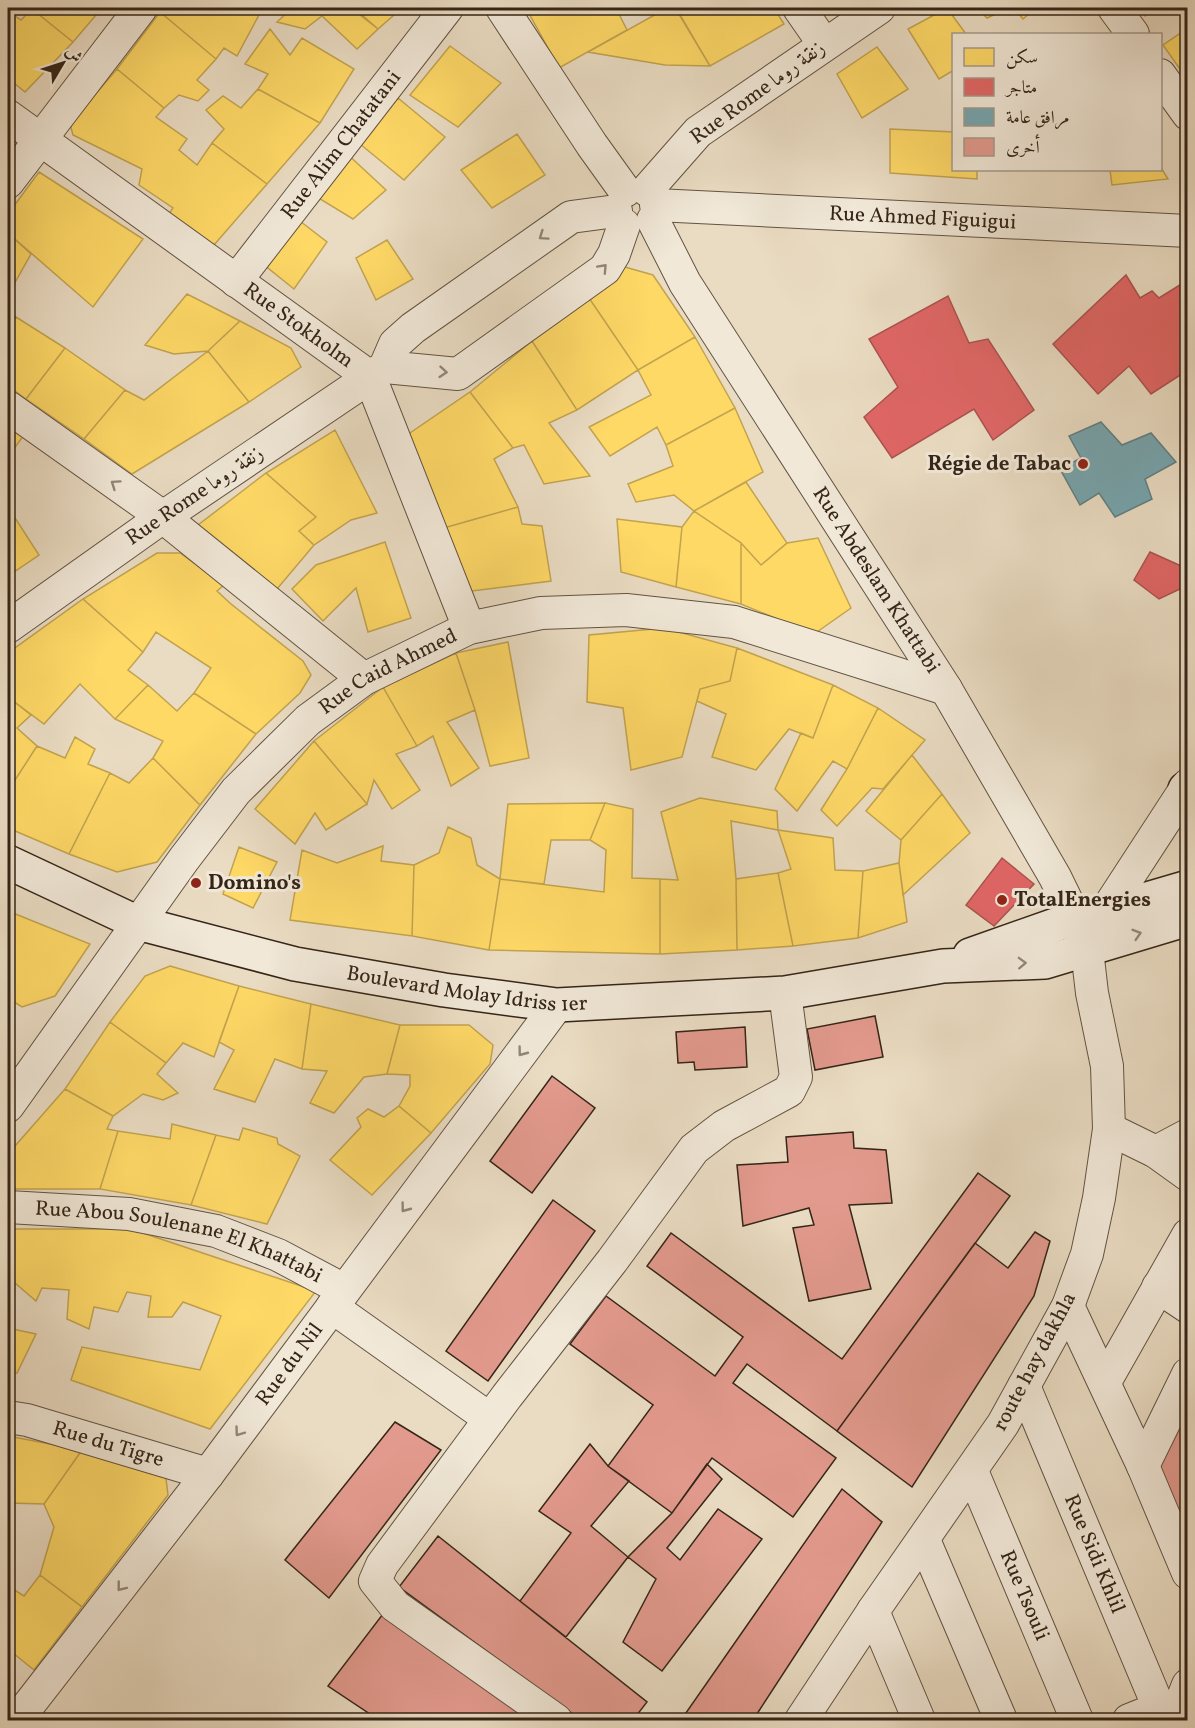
<svg xmlns="http://www.w3.org/2000/svg" width="1195" height="1728" viewBox="0 0 1195 1728" font-family="Vollkorn,Amiri,serif">
	<rect width="100%" height="100%" fill="#eadcc3"/>
	<filter id="stains"><feTurbulence type="fractalNoise" baseFrequency=".00333" numOctaves="4"/><feColorMatrix values="0 0 0 0 .2 0 0 0 0 .09 0 0 0 0 .02 0 0 0 .5 -.17"/></filter>
	<radialGradient id="worn" r=".72"><stop offset=".6" stop-color="#630" stop-opacity="0"/><stop offset="1" stop-color="#630" stop-opacity=".3"/></radialGradient>
	<path fill="#ffd966" stroke="#c2a34f" stroke-width="1.5" d="M33,8h69l-29,34 -41,-33z
		M164,8h89l7,5 -23,43 -13,-8 -8,11 -56,-47z
		M292,8h59l27,21 -21,20 -35,-33 -17,13 -28,-7z
		M354,8h48l-24,21z
		M526,8h90l11,22 -68,38z
		M667,8h9l34,58 -45,-1 -77,-13z
		M687,8h87l10,16 -74,42 -33,-55z
		M947,8l19,26h-12v36l-15,9 -31,-50z
		M977,8h32l-22,10z
		M1014,8h22l-13,11z
		M1139,8h17l-11,8z
		M32,9l41,33 -48,50 -17,-14v-67l13,9z
		M160,12l56,47 -19,21 12,10 -11,11 -19,-6 -15,13 -47,-39z
		M1188,28v40l-6,4 -19,-27z
		M270,29l20,26 12,-17 52,31 -34,54 -62,-34 10,-15 -23,-10z
		M450,46l51,37 -43,44 -48,-32z
		M877,47l31,42 -46,29 -25,-44z
		M117,69l47,39 -8,9 31,22 -8,11 18,15 15,-22 55,41 -53,61 -46,-30 5,-7 -34,-23 3,-16 -69,-34 -3,-11z
		M258,89l62,34 -53,61 -55,-41 12,-14 -18,-19 17,-14 18,12z
		M398,98l47,39 -41,43 -44,-36z
		M890,129l64,3v38h23v9l-87,-6z
		M517,134l28,41 -53,33 -31,-38z
		M344,151l42,39 -33,29 -41,-25z
		M1160,166l8,13 -56,6 -2,-15h50z
		M39,172l104,67 -50,68 -85,-74v-19z
		M296,218l31,24 -33,47 -31,-25z
		M8,233l23,21 -23,41z
		M387,240l26,39 -37,21 -20,-42z
		M625,267l28,8 42,62 -57,33 -49,-72z
		M187,294l53,27 -32,30 -34,3 -29,-9z
		M589,298l49,72 -61,40 -45,-69z
		M8,310l8,7 -8,8z
		M16,317l49,31 -39,51 -18,-13v-61z
		M240,321l51,27 10,19 -52,35 -41,-51z
		M695,337l40,71 -69,37 -9,-18 -47,29 -21,-29 62,-32 -13,-25z
		M532,341l45,69 -28,13 41,53 -46,8 -20,-39 -11,3 -43,-56z
		M65,348l60,42 -41,49 -58,-40z
		M208,351l41,51 -117,72 -48,-35 41,-49 19,10z
		M470,392l43,56 -19,11 24,48 -78,22 -33,-94z
		M735,408l28,64 -69,39 -20,-16 -38,7 -8,-18 45,-18 -7,-21z
		M8,430l19,1 -19,26z
		M335,430l42,83 -26,7 -37,25 -15,-14 17,-14 -50,-44z
		M266,473l50,44 -17,14 15,14 -37,44 -79,-64z
		M746,482l41,61 -26,22 -20,-22 -47,-32z
		M8,507l31,48 -31,21z
		M518,507l4,17 20,2 9,55 -87,11 -24,-63z
		M694,511l47,32v61l-65,-17 6,-60z
		M617,519l65,8 -6,60 -55,-15z
		M818,538l33,70 -37,26 -73,-30v-61l20,22 26,-22z
		M385,542l26,76 -43,14 -12,-44 -33,33 -31,-32 24,-24z
		M157,553h23l44,32 -7,6 14,13 72,57 8,14 -11,18 -44,41 -62,-41 17,-25 -55,-36 -13,20 -60,-53z
		M83,599l60,53 -15,18 20,15 -33,34 -35,-35 -36,40 -36,-27v-44z
		M664,628l73,20 -7,33 -30,8 -18,68 -51,13 -8,-62 -36,-6 2,-67z
		M508,642l21,116 -39,8 -15,-56 -19,-57z
		M737,648l96,37 -20,53 -24,-9 -33,41 -44,-13 14,-43 -29,-13 3,-12 30,-8z
		M456,653l19,57 -28,12 32,46 -28,18 -18,-50 -16,10 -34,-59z
		M148,685l29,26 17,-18 62,41 -56,71 -47,-47 10,-17 -48,-22z
		M833,685l45,23 -31,61 -14,-8 -36,50 -22,-22 26,-56 12,5z
		M383,687l34,59 -21,8 24,36 -28,19 -18,-29 -7,24 -53,-63z
		M8,697l23,18 -14,13 20,18 -29,45z
		M878,708l47,32 -42,49 -11,-1 -35,38 -16,-16 26,-41z
		M75,737l20,12 -7,15 22,9 -41,81 -61,-26v-37l29,-45 28,12z
		M314,741l53,63 -41,26 -11,-17 -20,31 -40,-35z
		M912,755l30,39 -41,46 -35,-29z
		M153,758l47,47 -43,57 -40,10 -48,-18 41,-81 19,10z
		M942,794l28,39 -67,62 -4,-32 2,-23z
		M700,798l77,13 1,19 -47,-9 5,58 1,71 -77,4v-75l18,1 -17,-68z
		M605,803l-15,37h-39l-7,44 -44,-5 8,-75z
		M605,803l28,6 -1,69 28,1v75l-171,-4 11,-71 104,13 2,-42 -16,-10z
		M448,827l23,11 6,27 23,14 -11,71 -77,-14 2,-71 25,-12z
		M778,830l55,8 2,32 28,1 -5,67 -65,8 -15,-73 13,-4z
		M383,846l-2,15 33,4 -2,71 -122,-16 12,-70 35,13z
		M239,847l38,15 -24,46 -30,-14z
		M899,863l8,59 -49,16 5,-67z
		M778,873l15,73 -56,4 -1,-71z
		M8,911l82,33 -35,52 -33,11 -14,-9z
		M170,966l69,20 -25,71 -31,-14 -17,20 -56,-41 35,-46z
		M239,986l72,18 -9,65 -27,-10 -20,43 -41,-13 20,-39 -15,-8z
		M311,1004l89,21 -13,49 -23,3 -30,36 -24,-10 17,-32 -25,-2z
		M110,1022l56,41 -9,11 21,19 -15,7 -20,-6 -30,22 -48,-27z
		M400,1025h69l24,20 -3,19 -59,69 -32,-27 11,-20v-11l-23,-1z
		M65,1089l48,27 -6,13 11,2 -18,58h-84l-8,-8v-27z
		M399,1106l32,27 -59,62 -42,-35 31,-33 -4,-9 11,-9 16,8z
		M172,1124l44,11 -25,70 -91,-16 18,-58 52,8z
		M243,1128l34,10 1,6 22,12 -33,68 -76,-19 25,-70 23,5z
		M8,1229h123l185,62 -106,138 -139,-49 11,-33 118,23 21,-54 -38,-14 -11,15h-24l3,-21 -24,-4 -9,20 -24,-5 -5,22 -22,-10 2,-29 -27,-2 -6,13 -28,-24z
		M8,1328l28,6 -19,39 -9,1z
		M8,1436l74,14 -38,54 -36,-1z
		M82,1450l83,21 3,24 -86,112 -42,-32 14,-48 -10,-23z
		M40,1575l42,32 -48,63 -26,-21v-63l16,10z"/>
	<path fill="#e06666" stroke="#ac524f" stroke-width="1.5" d="M1126,275l14,23 12,-7 7,7 24,-15 5,6v81l-37,24 -22,-28 -31,28 -45,-50z
		M948,296l21,47 19,-4 46,71 -41,30 -19,-31 -82,49 -28,-41 34,-30 -29,-48z
		M1150,552l38,17v26l-6,-7 -23,11 -25,-19z
		M1002,858l32,26 -40,42 -28,-21z"/>
	<path fill="#76a5af" stroke="#627f82" stroke-width="1.5" d="M1101,422l21,23 29,-12 25,29 -31,17 7,20 -37,18 -16,-24 -19,12 -20,-36 21,-11 -12,-22z"/>
	<path fill="#e39a8e" stroke="#342518" stroke-width="1.5" d="M875,1016l8,41 -68,13 -8,-41z
		M745,1027l2,40 -52,3 -1,-8 -16,1 -2,-31z
		M552,1076l43,32 -63,85 -42,-32z
		M853,1132l1,16 32,2 6,53 -43,2 22,84 -62,12 -16,-73 21,-3 -5,-17 -66,18 -6,-61 51,-3 -2,-25z
		M978,1173l32,23 -173,235 -90,-67 -14,19 103,75 -43,59 -81,-59 -40,55 -64,-47 45,-61 -83,-61 36,-48 109,80 28,-39 -96,-71 24,-33 171,126z
		M553,1200l42,31 -107,150 -42,-30z
		M1035,1232l15,9 -16,55 -122,191 -75,-56 138,-188 33,25z
		M1188,1393v155l-45,-82z
		M395,1422l46,28 -112,148 -44,-38z
		M590,1444l18,22 21,15 -38,45 37,31 -62,80 -46,-36 51,-68 -32,-22z
		M707,1464l15,15 -55,69 13,12 38,-51 44,30 -100,132 -39,-29 33,-63 -28,-22 44,-44z
		M842,1489l40,33 -129,198h-72z
		M438,1536l209,166 -14,18h-52l-182,-133z
		M386,1610l142,110h-149l-51,-34z"/>
	<g fill="none" stroke-linecap="round" stroke-linejoin="round">
		<defs>
			<g id="street">
				<path d="M502,8l90,137 33,46"/>
				<path d="M799,8l25,36"/>
				<path d="M1114,8l19,26"/>
				<path d="M1160,75l28,39"/>
				<path id="s1" d="M8,116l362,261 99,251"/>
				<path d="M8,182l133,-174"/>
				<path d="M647,190l51,-58 181,-124"/>
				<path id="s2" d="M656,205l532,26"/>
				<path id="s3" d="M653,220l32,63 261,406 109,188 20,41 12,32 5,43 15,73 2,63 -10,69 -12,56 -19,52 -65,118 -130,187 -72,109"/>
				<path id="s4" d="M236,281l211,-273"/>
				<path d="M385,367l73,7 147,-105 9,-15 10,-29"/>
				<path d="M8,407l155,110 201,162"/>
				<path d="M8,627l155,-110 222,-150 10,-23 18,-16 158,-111 45,-6"/>
				<path d="M1098,927l8,-16 82,-126"/>
				<path id="s5" d="M8,1106l176,-247 52,-68 72,-71 56,-41 105,-51 72,-15 85,-3 108,12 212,67"/>
				<path d="M1109,1129l47,23 32,23"/>
				<path d="M1156,1152l32,-17"/>
				<path id="s6" d="M8,1207l121,7 87,17 62,24 66,35"/>
				<path d="M1158,1287l30,20"/>
				<path d="M1068,1306l75,160 45,107"/>
				<path d="M332,1307l158,112"/>
				<path d="M1105,1382l83,-147"/>
				<path id="s7" d="M1024,1386l135,322 9,12"/>
				<path id="s8" d="M8,1417l19,3 181,54"/>
				<path d="M1143,1466l45,-92"/>
				<path id="s9" d="M972,1471l105,249"/>
				<path d="M924,1540l77,180"/>
				<path d="M873,1611l46,109"/>
				<path id="s10" d="M17,1720l191,-246 349,-469"/>
				<path d="M556,1720l-161,-114 -20,-25 7,-16 125,-169 105,-135 82,-112 30,-23 65,-35 7,-14 -11,-84"/>
				<path d="M1129,1720l30,-12"/>
				<path d="M1174,1720l14,-35"/>
			</g>
			<g id="secondary">
				<path d="M1185,789l3,8"/>
				<path id="s11" d="M8,862l130,61 157,41 149,26 113,15 228,-12 158,-27 102,-4 143,-43"/>
				<path d="M970,955l105,-37 31,-7 82,-24"/>
			</g>
		</defs>
		<use href="#street" stroke="#625343" stroke-width="34"/>
		<use href="#secondary" stroke="#342518" stroke-width="36"/>
		<use href="#street" stroke="#f1e8d8" stroke-width="32"/>
		<use href="#secondary" stroke="#f1e8d8" stroke-width="33"/>
	</g>
	<defs><path id="oneway-chevron" d="M-2-3.5L2.5 0L-2 3.5" fill="none" stroke-width="1.6" stroke-linecap="round" stroke-linejoin="round" transform="scale(1.5)"/></defs>
	<g stroke="#928678">
		<use href="#oneway-chevron" transform="translate(543 236) rotate(145)"/>
		<use href="#oneway-chevron" transform="translate(603 268) rotate(-47)"/>
		<use href="#oneway-chevron" transform="translate(443 372) rotate(5)"/>
		<use href="#oneway-chevron" transform="translate(115 484) rotate(-145)"/>
		<use href="#oneway-chevron" transform="translate(1137 934) rotate(-17)"/>
		<use href="#oneway-chevron" transform="translate(1022 963) rotate(-2)"/>
		<use href="#oneway-chevron" transform="translate(522 1052) rotate(127)"/>
		<use href="#oneway-chevron" transform="translate(405 1208) rotate(127)"/>
		<use href="#oneway-chevron" transform="translate(239 1432) rotate(126)"/>
		<use href="#oneway-chevron" transform="translate(121 1587) rotate(128)"/>
	</g>
	<g fill="#8f2418" stroke="#f1e8d8" stroke-width="2">
		<circle cx="1083" cy="464" r="6"/>
		<circle cx="196" cy="883" r="6"/>
		<circle cx="1002" cy="900" r="6"/>
	</g>
	<g text-anchor="middle" dominant-baseline="central" stroke-width="6" stroke-linejoin="round" paint-order="stroke">
		<g font-size="21" fill="#342518" stroke="#f1e8d8">
			<text transform="translate(758 93) rotate(-36)">Rue Rome زنقة روما</text>
			<text stroke="none"><textPath href="#s4" startOffset="172">Rue Alim Chatatani</textPath></text>
			<text stroke="none"><textPath href="#s2" startOffset="267">Rue Ahmed Figuigui</textPath></text>
			<text stroke="none"><textPath href="#s1" startOffset="358">Rue Stokholm</textPath></text>
			<text transform="translate(195 496) rotate(-34)">Rue Rome زنقة روما</text>
			<text stroke="none"><textPath href="#s3" startOffset="424">Rue Abdeslam Khattabi</textPath></text>
			<text stroke="none"><textPath href="#s5" startOffset="584">Rue Caid Ahmed</textPath></text>
			<text stroke="none"><textPath href="#s11" startOffset="480">Boulevard Molay Idriss 1er</textPath></text>
			<text stroke="none"><textPath href="#s6" startOffset="176">Rue Abou Soulenane El Khattabi</textPath></text>
			<text transform="translate(1035 1362) rotate(-62)">route hay dakhla</text>
			<text stroke="none"><textPath href="#s10" startOffset="448">Rue du Nil</textPath></text>
			<text stroke="none"><textPath href="#s8" startOffset="104">Rue du Tigre</textPath></text>
			<text stroke="none"><textPath href="#s7" startOffset="182">Rue Sidi Khlil</textPath></text>
			<text stroke="none"><textPath href="#s9" startOffset="135">Rue Tsouli</textPath></text>
		</g>
		<g font-size="21" font-weight="bold" fill="#342518" stroke="#f1e8d8" text-anchor="start">
			<text x="1071" y="464" text-anchor="end">Régie de Tabac</text>
			<text x="208" y="883">Domino's</text>
			<text x="1014" y="900">TotalEnergies</text>
		</g>
	</g>
	<rect width="1195" height="1728" fill="none" stroke="#eadcc3" stroke-width="30"/>
	<rect x="9" y="9" width="1177" height="1710" fill="none" stroke="#342518" stroke-width="3"/>
	<rect x="15" y="15" width="1165" height="1698" fill="none" stroke="#342518" stroke-width="1.5"/>
	<rect x="952" y="33" width="210" height="138" fill="#f1e8d8" stroke="#a59a8b" stroke-width="1.5"/>
	<rect x="964" y="48" width="30" height="18" fill="#ffd966" stroke="#a59a8b" stroke-width="1.5"/>
	<text x="1006" y="63" font-size="18" fill="#342518">سكن</text>
	<rect x="964" y="78" width="30" height="18" fill="#e06666" stroke="#a59a8b" stroke-width="1.5"/>
	<text x="1006" y="93" font-size="18" fill="#342518">متاجر</text>
	<rect x="964" y="108" width="30" height="18" fill="#76a5af" stroke="#a59a8b" stroke-width="1.5"/>
	<text x="1006" y="123" font-size="18" fill="#342518">مرافق عامة</text>
	<rect x="964" y="138" width="30" height="18" fill="#e39a8e" stroke="#a59a8b" stroke-width="1.5"/>
	<text x="1006" y="153" font-size="18" fill="#342518">أخرى</text>
	<g transform="translate(63 63) rotate(51)" stroke="#f1e8d8" stroke-width="4.5" paint-order="stroke">
	<path d="M0-4.5L10 22L0 15L-10 22Z" fill="#342518"/>
	<text y="-9" font-size="16" font-weight="bold" text-anchor="middle" fill="#342518">ش</text>
	</g>
	<rect width="100%" height="100%" filter="url(#stains)"/>
	<rect width="100%" height="100%" fill="url(#worn)"/>
</svg>
